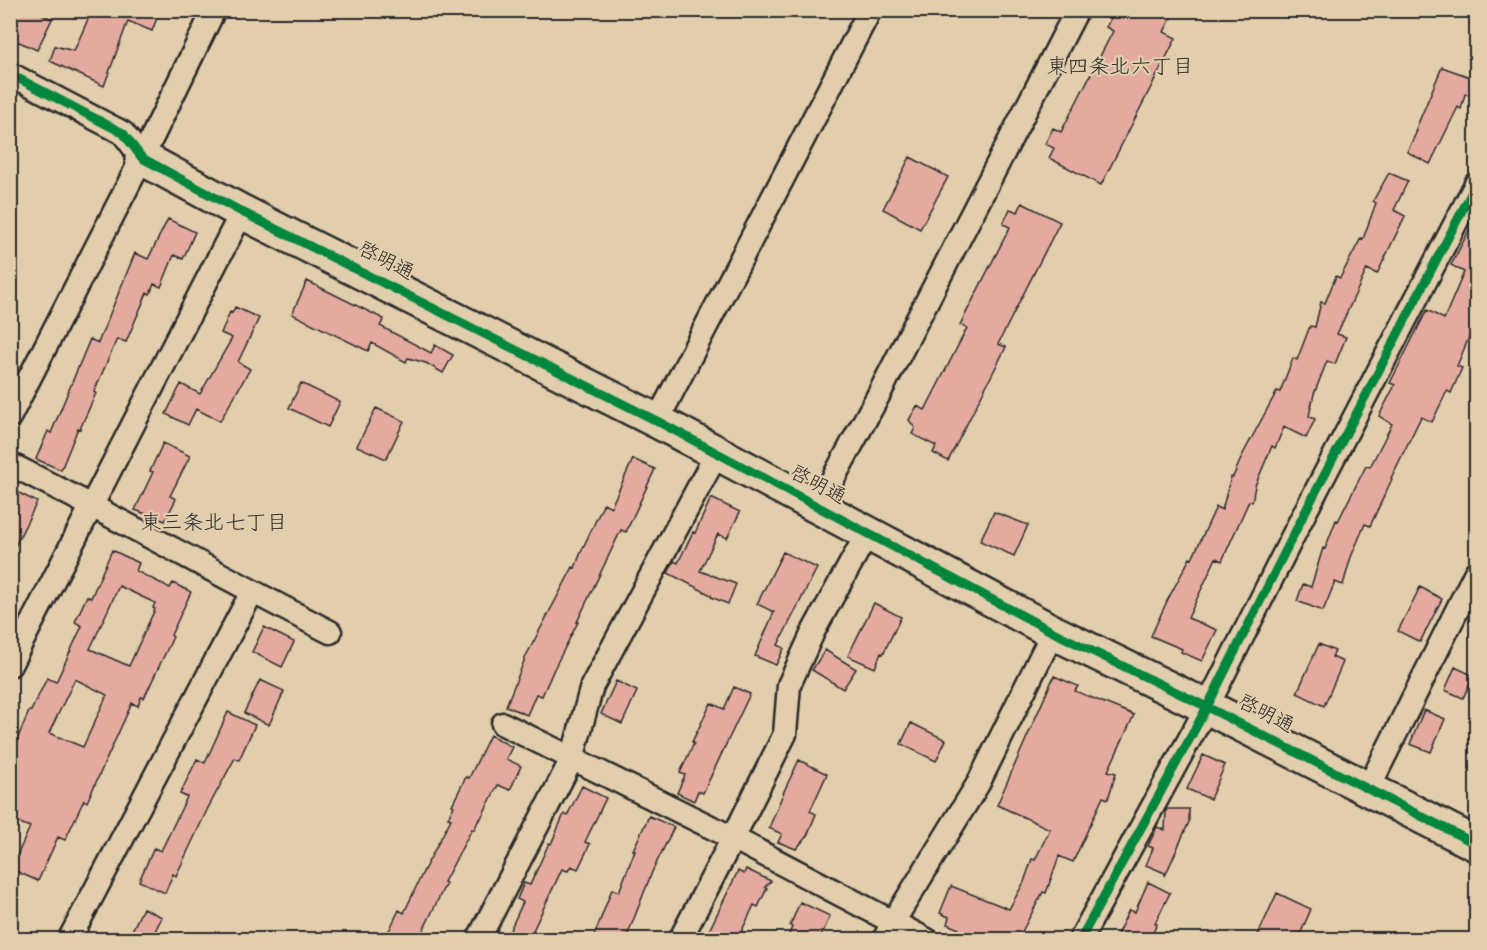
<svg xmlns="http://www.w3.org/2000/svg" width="1487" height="950" viewBox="0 0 1487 950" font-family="'Gochi Hand','Klee One',sans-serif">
	<rect width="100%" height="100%" fill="#e2cdac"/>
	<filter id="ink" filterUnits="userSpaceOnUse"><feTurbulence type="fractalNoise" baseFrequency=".0167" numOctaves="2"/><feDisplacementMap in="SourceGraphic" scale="12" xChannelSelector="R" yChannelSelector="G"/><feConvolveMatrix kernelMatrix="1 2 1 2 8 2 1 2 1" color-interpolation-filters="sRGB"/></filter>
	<g filter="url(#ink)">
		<path fill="#e4aaa0" stroke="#2b2b2b" stroke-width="1.5" fill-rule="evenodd" d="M19,10h14l19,9 -15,31 -27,-12v-11z
			M92,10h68l-8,21 -24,-10 -24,65 -54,-25 5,-15 19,5z
			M1115,10h60l-11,22 12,6 -75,147 -52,-27 5,-10 -9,-4 8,-16 8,4 52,-101 -7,-4z
			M1442,67l31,11 -2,17 -6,-1 -4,15 -3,-2 -28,57 -23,-12 10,-21h-2z
			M910,157l38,20 -28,52 -37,-20z
			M1389,173l19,8 -14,29 11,6 -28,58 -10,-5 -30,65 9,3 -11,27 -8,-3 -13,33 -5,22 6,3 -9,19 -22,-11 -9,21 -3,-2 -17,40 -3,16 -3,-1 -27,60 -6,-3 -28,60 29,12 -15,31 -21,-9 1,-3 -31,-13 16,-35 23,-43 2,1 24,-52 6,3 9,-33h2l10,-23 34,-63 3,1 13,-34 4,2 13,-34 5,1 6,-25 4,1 11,-27 4,2 21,-40 2,1 13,-36 -3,-2z
			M1022,203l38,19 -62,122 8,3 -58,114 -15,-8 3,-7 -24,-12 3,-6 -6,-8 8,-14 8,4 42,-82 -7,-3 50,-98 -7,-3 7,-15 8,3z
			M1476,217v103l-19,46 5,2 -11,25 -4,-2 -15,31 -11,-5 -30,61 1,1 -22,47 -5,-2 -14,33 -8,28 -8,-3 -12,29 -26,-10 6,-17 8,3 12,-39 2,1 11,-29 2,1 28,-55 4,1 22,-43 -13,-8 16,-31 -5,-2 37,-73 17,9 20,-47 -13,-7z
			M168,219l27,13 -12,27 -9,-4 -13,32 -7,-3 -4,10 -3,-1 -21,49 -9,-3 -23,53 2,1 -16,36 -2,-1 -17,42 -25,-11 12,-28 3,2 39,-94 8,4 37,-90 13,6z
			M307,281l77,38 -4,7 51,27 4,-8 18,10 -10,18 -17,-10 -18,-5 -2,4 -34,-19 -4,8 -76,-37z
			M235,307l24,11 -21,44 12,7 -30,52 -24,-12 -8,16 -22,-11 15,-30 19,10 32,-56 -11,-5 9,-21 2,1z
			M301,383l39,19 -12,25 -39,-19z
			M376,408l28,13 -18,38 -29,-13z
			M163,443l27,13 -20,40 6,3 -11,22 -30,-11 18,-38 -3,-1z
			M633,459l22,10 -29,63 -5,-2 -44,92h1l-24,47 -12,27 -6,-2 -9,21 -21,-9 20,-50 47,-89 2,1 6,-16 23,-49 7,4z
			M17,492l20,10 -27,54v-51z
			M711,498l29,14 -13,26 -9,-4 -18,37 36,13 -8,20 -17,-7v-2l-43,-22 6,-12 4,2 15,-31 2,1z
			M994,512l34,13 -14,31 -34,-15z
			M112,550l27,13 -3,8 34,17 3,-5 18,9 -20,43 2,2 -29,61 -3,-1 -3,9 -6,-3 -45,99 -3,-2 -19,40 -7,-3 -20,44 -27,-12 19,-42 -20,-8v-62l19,-46h2l16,-33 9,4 26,-56 -7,-4 12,-26 4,2zM119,586l36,17 -2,5 2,1 -26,57 -39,-17zM75,679l32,16 -24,52 -34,-14z
			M783,552l34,16 -39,77 6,3 -8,17 -21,-9 19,-44 -17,-8z
			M1420,587l22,12 -22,43 -22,-11z
			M874,603l27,14 -18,37 -2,-1 -6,15 -27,-12z
			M264,627l30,15 -12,25 -30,-15z
			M1319,644l16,7 -3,6 11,5 -19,44 -27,-13z
			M825,650l31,19 -13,20 -31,-19z
			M1455,667l19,9 -11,22 -18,-8z
			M1054,676l24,10 -3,5 59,24 -26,56 8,2 -8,26 -5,-2 -30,65 -14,-6 -13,37 -3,-1 -25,47h-48l-13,-5 2,-5 -12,-5 2,-7 -9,-4 11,-27 58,23 15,-27 8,-23 3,1 15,-31 -53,-24z
			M260,680l24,11 -15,34 -25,-12z
			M616,681l21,10 -15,33 -21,-10z
			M734,687l16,7 -47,99 -5,-2 -4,10 -17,-8 8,-18 -5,-2 14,-30 -2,-1 19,-39 13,6z
			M1424,710l21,9 -14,33 -21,-8z
			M228,712l27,13 -16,35 -4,-2 -27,50 -32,68 -3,-2 -8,19 -26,-12 15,-33 7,3 26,-54 -7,-3 17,-35 8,4z
			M911,723l35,17 -10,21 -35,-17z
			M490,735l22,12 -6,12 15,7 -11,24 -12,-5 -18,35 -1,-1 -5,11 -2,-1 -28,53 2,1 -27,56h-34l14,-29 5,3 19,-41 28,-53 -3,-1 6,-12 -2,-1 14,-28 3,1z
			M1203,755l22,10 -15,34 -23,-10z
			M799,760l28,14 -17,37 6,3 -9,22 -11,13 -18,-7 4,-8 -13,-6 16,-39z
			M582,786l24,12 -21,44 5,2 -12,25 -7,-3 -3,5 -6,-2 -33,70h-23l17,-37 -6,-3 7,-16 6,2 19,-42 2,1 13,-30 3,2z
			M1167,809h22v13l-24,54v-3l-19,-8 7,-17 -5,-2 9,-19 8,3 1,-19z
			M649,816l25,11 -22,45 -26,67h-33l19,-50 7,3 16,-42h-2z
			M746,869l25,12 -6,6 2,1 -9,19 -4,-2 -16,34h-33l33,-68 6,3z
			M1148,882l22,11 -15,30 2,1 -7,15h-35l14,-29 6,2z
			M1277,893l34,16 -13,30h-42z
			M800,902l30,14 -10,23h-33l5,-12 -2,-1z
			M143,908l19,9 -11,22h-23z"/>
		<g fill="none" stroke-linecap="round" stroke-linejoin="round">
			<defs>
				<path id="street" d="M10,74l113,59 19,25
					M10,416l132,-258 72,-148
					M657,421l213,-411
					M10,464c108,54 213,113 320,168
					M817,508l60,-110 200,-388
					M10,665l232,-453
					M503,724l230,114 194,102
					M1368,789l108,-217
					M69,940l183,-348
					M478,940l94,-181 20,-73 125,-233
					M680,940l53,-102 52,-104 4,-49 25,-55 53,-96
					M884,940l9,-18 85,-138 75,-152
					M1080,940l127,-233 95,-189 174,-334"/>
				<path id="secondary" d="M142,158l100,54 415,209 396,211 154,75 269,137"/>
			</defs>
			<use href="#street" stroke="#2b2b2b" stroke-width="27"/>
			<use href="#secondary" stroke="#2b2b2b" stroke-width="38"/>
			<use href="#street" stroke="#e2cdac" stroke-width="22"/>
			<use href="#secondary" stroke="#e2cdac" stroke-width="33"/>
			<defs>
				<path id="cycleway" d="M10,74l113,59 19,25 100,54 415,209 396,211 154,75 269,137
					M1080,940l127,-233 95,-189 174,-334"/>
			</defs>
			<use href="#cycleway" stroke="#e2cdac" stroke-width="13"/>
			<use href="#cycleway" stroke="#00873e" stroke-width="9"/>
		</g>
	</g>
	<g text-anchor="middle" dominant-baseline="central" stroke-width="4.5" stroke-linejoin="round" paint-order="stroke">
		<g font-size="20" fill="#2b2b2b" stroke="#e2cdac">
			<text transform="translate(385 263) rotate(27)">啓明通</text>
			<text transform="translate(817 487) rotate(28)">啓明通</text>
			<text transform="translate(1265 716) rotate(27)">啓明通</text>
		</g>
		<g font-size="21" fill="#2b2b2b" stroke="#e2cdac">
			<text x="1120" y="69">東四条北六丁目</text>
			<text x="214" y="525">東三条北七丁目</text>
		</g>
	</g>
	<rect width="1487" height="950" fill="none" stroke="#e2cdac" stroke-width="36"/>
	<rect x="18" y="18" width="1451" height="914" fill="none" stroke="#2b2b2b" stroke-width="2" filter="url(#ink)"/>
</svg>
